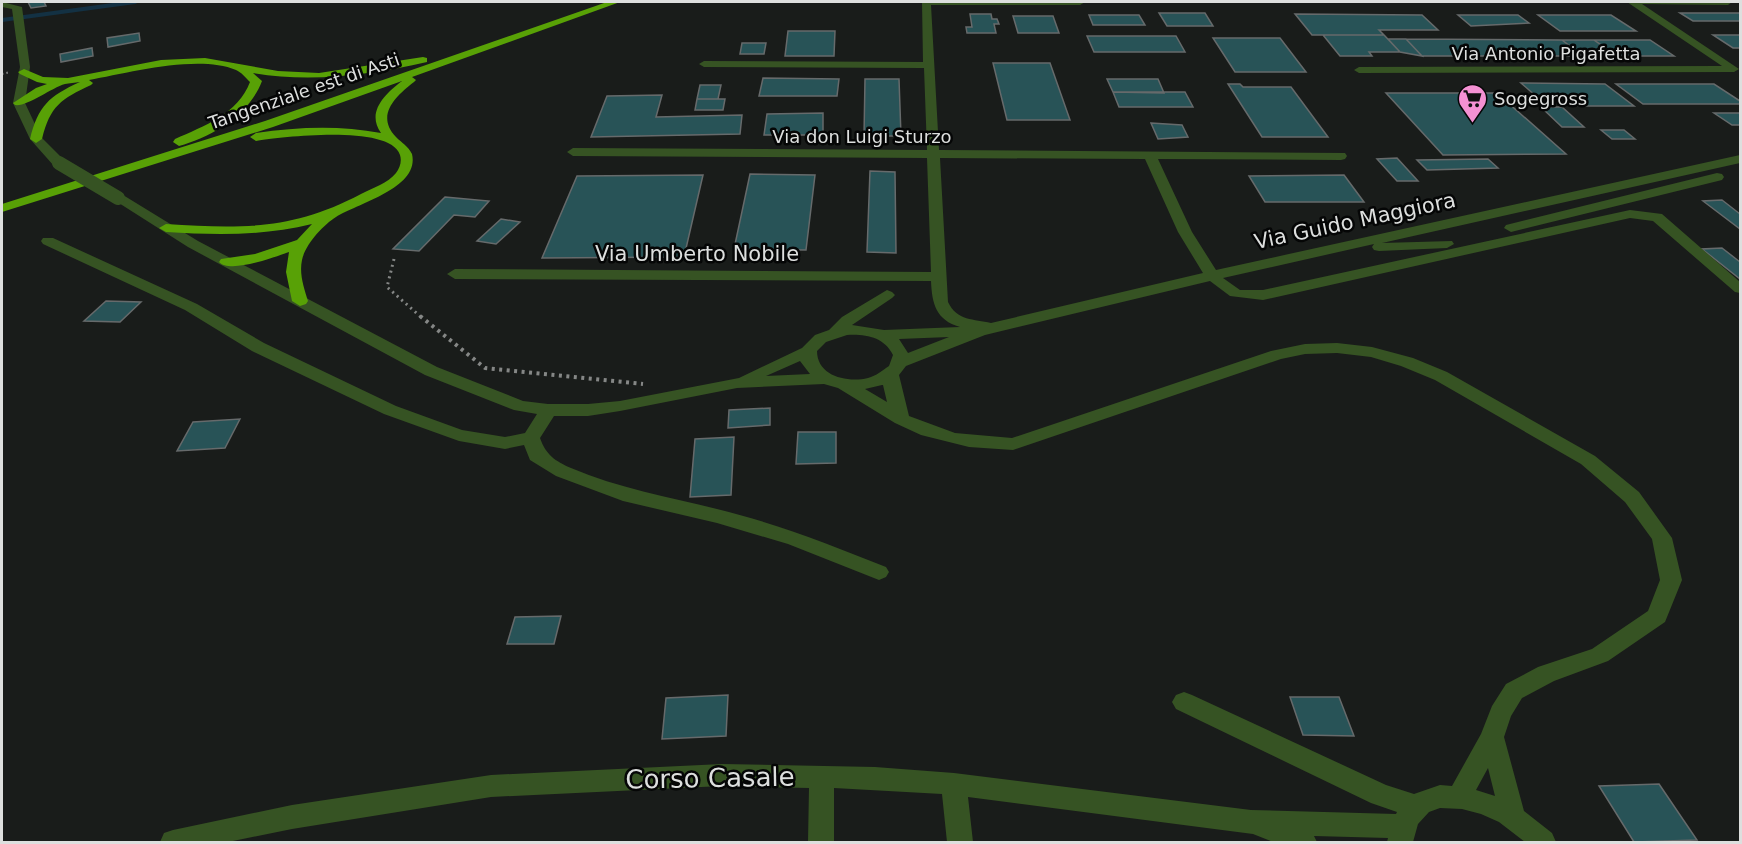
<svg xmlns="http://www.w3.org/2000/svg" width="1742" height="844" viewBox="0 0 1742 844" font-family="'DejaVu Sans',sans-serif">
	<rect width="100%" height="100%" fill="#191c1a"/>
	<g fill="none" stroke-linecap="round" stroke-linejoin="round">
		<path stroke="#133143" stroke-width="4" d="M2,20l133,-18"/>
	</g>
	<path fill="#285357" stroke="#666a6b" stroke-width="1.5" d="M28,2h16l2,4 -15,2z
		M1159,13h46l8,13h-46z
		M1680,13h60v8h-47z
		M970,14h21l1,5h5l2,5h-5l2,9h-29l-1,-6h6z
		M1295,14l127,1 16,15h-59l5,5h-72z
		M1089,15h50l6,10h-52z
		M1458,15h60l11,8 -58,3z
		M1538,15h73l25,16h-76z
		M1013,16h40l6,17h-41z
		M788,31h47l-1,25h-49z
		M139,33l1,8 -32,6 -1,-9z
		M1323,35h61l16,17h-31l3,4h-32z
		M1713,35h27v13h-7z
		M1087,36h89l9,16h-91z
		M1213,38h67l26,34h-71z
		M1388,39h18l16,17 -22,-4z
		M1406,39l156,1 21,16h-161z
		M1562,40h32l23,16h-34z
		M1594,40h56l24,16h-57z
		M742,43h24l-2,11h-24z
		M92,48l1,8 -32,6 -1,-8z
		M993,63h57l20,57h-63z
		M763,78l76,1 -2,17h-78z
		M865,79h34l2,57h-37z
		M1107,79h51l6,14 -51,-1z
		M1521,83l84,1 29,22h-56l-10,-9h-31z
		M1228,84h12l3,3h48l37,50h-66z
		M1616,84h98l26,17v3h-97z
		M700,85h21l-3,14h-21z
		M1113,92h72l8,15h-74z
		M1386,93h111l69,61 -123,1z
		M662,95l-6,22 86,-2 -2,19 -149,3 16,-41z
		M697,99h28l-2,11h-28z
		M1541,107h21l22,20h-22z
		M823,113v22h-59l3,-21z
		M1714,113h26v12h-8z
		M1151,123l31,2 6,12 -30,2z
		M1601,130h23l11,9h-23z
		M1397,158l21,23h-21l-20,-22z
		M1488,159l10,9 -71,2 -10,-10z
		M870,171l25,1 1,81 -29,-1z
		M750,174l65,1 -9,75 -72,-1z
		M703,175l-19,82 -142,1 35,-82z
		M1344,175l20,27h-99l-16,-26z
		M445,197l44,4 -14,16 -21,-2 -35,36 -26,-2z
		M1722,200l18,14v15l-37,-28z
		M501,219l19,3 -24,22 -19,-3z
		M1722,248l18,14v17l-38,-30z
		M106,301l35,1 -21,20 -36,-1z
		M770,408v17l-42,3 1,-18z
		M240,419l-15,29 -48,3 16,-29z
		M798,432h38v31l-40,1z
		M734,437l-3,58 -41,2 5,-58z
		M561,616l-7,28h-47l8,-27z
		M728,695l-2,41 -64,3 4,-41z
		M1290,697h49l15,39 -51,-1z
		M1659,784l38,56 -63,2 -35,-56z"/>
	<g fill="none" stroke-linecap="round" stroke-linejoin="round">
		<path stroke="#858786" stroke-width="2" stroke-dasharray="1.5 3" stroke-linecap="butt" d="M2,74l8,-2"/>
		<path stroke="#858786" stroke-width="3" stroke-dasharray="2 4" stroke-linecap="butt" d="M394,259l-7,28 35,31"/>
		<path stroke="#858786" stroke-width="4" stroke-dasharray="3 4.5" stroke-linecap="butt" d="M420,316l65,52 158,16"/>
		<path fill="#365323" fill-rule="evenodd" d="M2,2l20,5 8,60 -5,36 16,34 23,23 1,3 -1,3h-10l-24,-27 -17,-36 7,-36 -8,-58 -10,-2z
			M922,2h163l-5,3h-149l8,145 406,3 2,3 -2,3 -4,1 -183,-1 34,73 24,38 524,-115v8l-358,80 70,-2 2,3 -7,4 -68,3 -5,-1 -2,-3 2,-3 -151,34 17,12h23l367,-80 32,4 78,68v11l-5,-1 -82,-71 -23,-3 -367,82 -33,-4 -20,-15 -225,54 -79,31 -7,9 10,41 46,17 57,5 259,-87 34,-7 32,-1 35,4 41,11 34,14 148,84 44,36 33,46 10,42 -17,42 -57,39 -54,20 -32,17 -11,18 -7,21 20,74 28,22 4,9h-31l-26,-20 -18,-8 -19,-5 -22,-1 -11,4 -11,12 -5,18h-26l1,-4 -74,-2 3,6h-44l-20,-8 -285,-37 5,45h-26l-5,-48 -108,-6v54h-26l1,-54 -87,-2 -231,11 -199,32 -64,13h-68l4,-9 9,-3 119,-25 199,-30 231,-11 153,3 79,6 297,37 145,4 1,-2 -26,-9 -195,-94 -4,-7 4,-7 8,-3 8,3 194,90 28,9 26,-9 12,1 29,-52 11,-28 14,-22 32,-17 54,-18 56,-38 12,-31 -8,-41 -27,-37 -44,-38 -146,-84 -34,-14 -30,-9 -34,-4 -32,1 -24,5 -268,91 -44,-3 -48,-12 -26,-12 -57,-35 -14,-4 -87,4 -117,23 -32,5h-34l-14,22c6,17 15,23 31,30 47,20 97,29 146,41 58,14 114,36 169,58l3,5 -3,5 -7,3 -91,-36 -71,-21 -94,-22 -67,-25 -26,-16 -6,-15 -19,4 -46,-8 -75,-27 -132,-63 -67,-41 -142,-66 -2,-3 2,-3h10l144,66 67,39 132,63 66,24 43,7 20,-4 12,-19 -23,-4 -89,-35 -237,-128 -77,-49 2,-3h10l75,46 239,126 86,34 25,3h40l32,-3 119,-23 63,-30 13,-13 14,-5 13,-13 45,-27 5,2 3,3 -3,3 -40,27 32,5 76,-3c-24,-7 -28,-23 -29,-46l-476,-2 -8,-5 8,-5 476,3 -4,-114 -354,-2 -6,-4 6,-4 354,2 -3,-82 -220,-1 -5,-3 5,-3 219,1zM940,158l205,1 33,73 25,41 -212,50c-17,-4 -34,-2 -43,-21zM847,335c19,-1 37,2 46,20l-4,11c-6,4 -13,10 -21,12 -21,5 -51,-2 -51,-27l9,-9zM949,337l-41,16 -9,-14zM800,361l10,13 -44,2zM882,385h1l4,17 -22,-13zM1488,768l7,28 -19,-6z
			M1627,2h105l-4,3 -86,-1 97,65 -5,3 -375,1 -5,-3 5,-3 363,-1z
			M1717,173l5,1 2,3 -2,3 -211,52 -7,-4 2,-3z"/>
		<path fill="#58a106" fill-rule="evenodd" d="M607,2h13l-208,75 4,3 -2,2c-18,14 -39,33 -18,55 6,6 12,9 16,17 8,34 -54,49 -76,63 -13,8 -31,28 -34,43 -3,14 2,28 6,41l-2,3 -6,2 -8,-5 -6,-29 3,-20c-14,5 -59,22 -70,10l2,-3 34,-5 42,-14 15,-16c-48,12 -96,11 -146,8l-7,-4 7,-4c76,5 127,6 195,-30 12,-6 27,-11 35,-21 4,-5 6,-12 4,-18 -10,-31 -118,-18 -144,-14l-6,-4 6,-4c41,-6 83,-8 125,0 -15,-21 4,-39 21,-52l-129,46 -271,85v-8l263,-83z
			M423,57l4,1v4c-57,13 -116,21 -174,11l9,8c-12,33 -50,56 -83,65l-6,-4 2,-3c29,-13 63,-25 75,-57 -4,-4 -9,-10 -14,-12 -38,-16 -108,3 -147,10l4,3 -2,2c-30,14 -41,21 -49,54l-6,4 -6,-4c8,-33 19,-43 50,-57 -5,1 -11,1 -15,2 -14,4 -38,23 -50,21l-2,-2 23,-15 11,-4 -10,-2 -17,-8 -2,-2 6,-3 19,8 25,1 93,-18 44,-2 73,13 41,2z"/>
		<path stroke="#365323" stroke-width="14" d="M59,163l59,35"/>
	</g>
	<defs>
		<symbol id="supermarket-pin" viewBox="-11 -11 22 30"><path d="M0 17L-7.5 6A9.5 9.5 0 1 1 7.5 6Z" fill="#f491d3" stroke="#050606"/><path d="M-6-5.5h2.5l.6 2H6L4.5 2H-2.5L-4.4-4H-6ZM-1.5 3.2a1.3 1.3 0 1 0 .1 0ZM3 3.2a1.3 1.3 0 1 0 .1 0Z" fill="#111"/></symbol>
	</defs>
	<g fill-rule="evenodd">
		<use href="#supermarket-pin" x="1456" y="82" width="33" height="45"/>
	</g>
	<g text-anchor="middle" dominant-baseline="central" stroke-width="5" stroke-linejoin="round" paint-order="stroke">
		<g font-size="18" fill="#dddfde" stroke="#050606">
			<text x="1546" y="53">Via Antonio Pigafetta</text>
			<text transform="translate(304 91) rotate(-19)">Tangenziale est di Asti</text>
			<text x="862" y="136">Via don Luigi Sturzo</text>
		</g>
		<g font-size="18" fill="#dddfde" stroke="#050606" text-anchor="start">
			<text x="1494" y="98">Sogegross</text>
		</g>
		<g font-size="21" fill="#dddfde" stroke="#050606">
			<text transform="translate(1355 221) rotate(-12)">Via Guido Maggiora</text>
			<text x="697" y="254">Via Umberto Nobile</text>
		</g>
		<g font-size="26" fill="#dddfde" stroke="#050606">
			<text transform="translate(710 778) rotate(-1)">Corso Casale</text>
		</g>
	</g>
	<rect width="1742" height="844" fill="none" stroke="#dddfde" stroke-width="6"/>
</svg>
